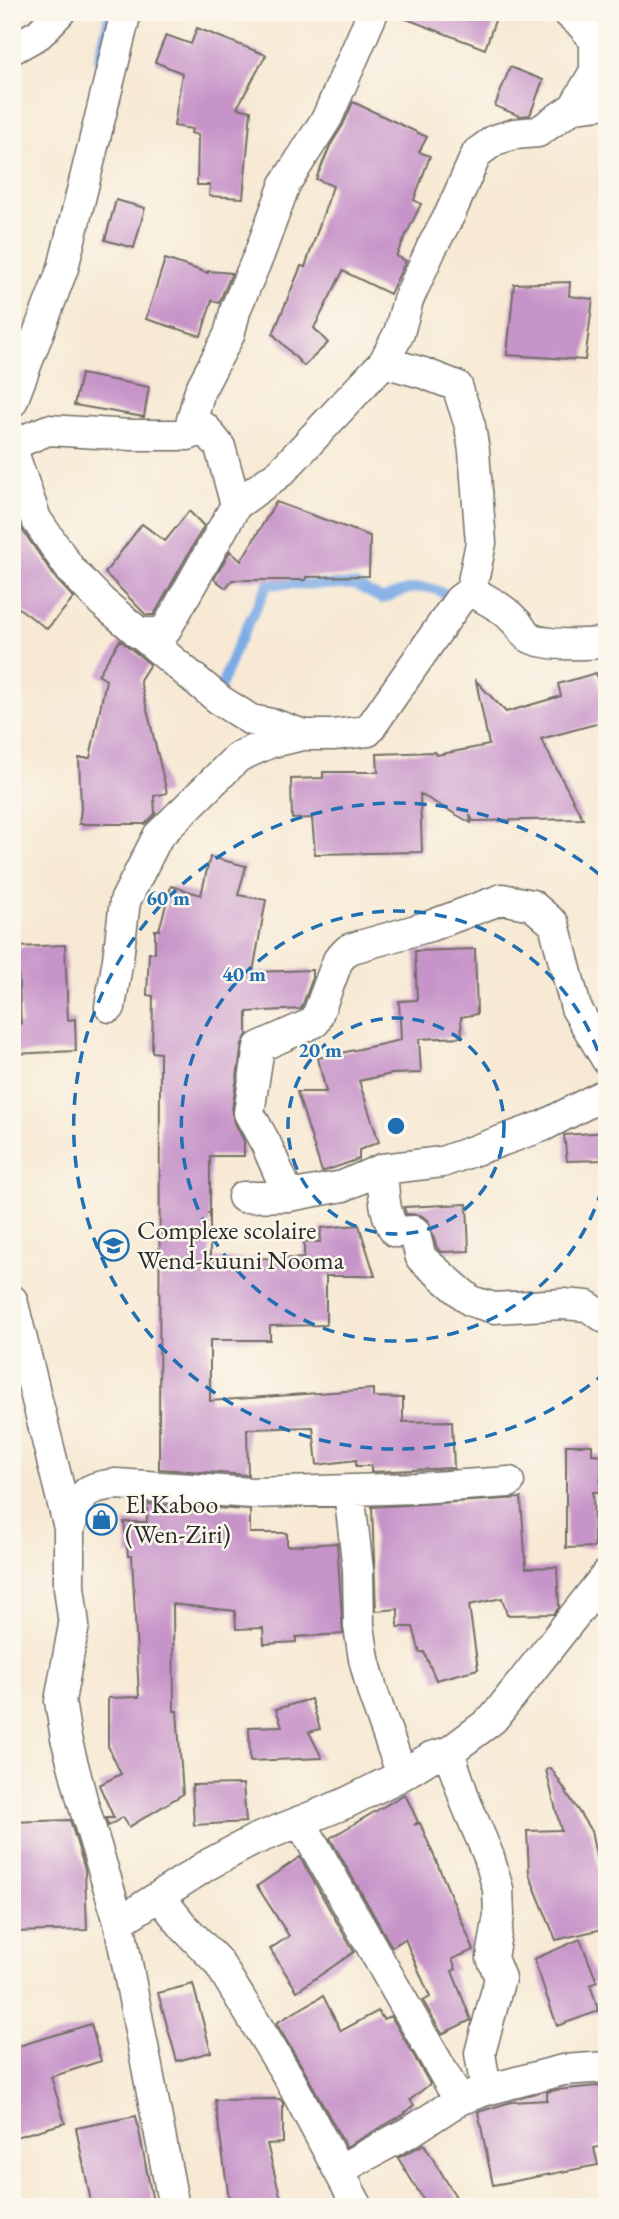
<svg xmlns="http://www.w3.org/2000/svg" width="619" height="2219" viewBox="0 0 619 2219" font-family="'EB Garamond',serif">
	<rect width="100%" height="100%" fill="#fbf7ec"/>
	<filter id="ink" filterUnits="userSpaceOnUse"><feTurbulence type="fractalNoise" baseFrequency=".0143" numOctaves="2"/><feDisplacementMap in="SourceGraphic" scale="14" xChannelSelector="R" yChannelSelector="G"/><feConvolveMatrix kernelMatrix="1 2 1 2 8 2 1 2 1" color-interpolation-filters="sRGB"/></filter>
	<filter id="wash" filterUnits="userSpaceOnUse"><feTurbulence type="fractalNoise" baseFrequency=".00686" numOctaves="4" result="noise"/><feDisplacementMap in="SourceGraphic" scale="28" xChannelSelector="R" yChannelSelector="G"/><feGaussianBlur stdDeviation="1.57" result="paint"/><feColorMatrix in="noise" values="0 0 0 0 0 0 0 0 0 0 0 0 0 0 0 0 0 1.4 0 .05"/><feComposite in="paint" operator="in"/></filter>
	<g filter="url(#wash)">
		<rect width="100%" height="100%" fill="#f7e9d4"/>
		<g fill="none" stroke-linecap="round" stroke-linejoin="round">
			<path stroke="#7caae5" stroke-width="10" d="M99,60l11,-48
				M218,694l17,-44 33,-66 87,1 27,14c21,-9 44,-19 65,-3l-2,11"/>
		</g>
		<g id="blocks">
			<path fill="#c794c9" d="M397,12h101l-13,37 -89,-34z
				M197,28l69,27 -29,53 14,3 -8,87 -34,-2 1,-11h-13l1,-50 -7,-2 1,-4 -18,-3 8,-53 -27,-11 11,-27 25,9z
				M510,67l33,13 -13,35 -10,1 -25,-10z
				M353,102l74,35 -8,15 11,4 -16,44 7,4 -25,52 10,5 -16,33 -47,-23 -29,57 14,15 -24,23 -31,-32 28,-68 4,1 28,-81 -17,-7 14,-33 13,-21z
				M116,200l29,8 -11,40 -29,-8z
				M165,259l43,14v-2l24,2 -13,30 -7,-3 -11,36 -55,-17z
				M570,282l-1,14 24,3 -8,61 -78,-5 7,-71z
				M81,374l68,13 -5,30 -70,-12z
				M276,502l94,34 -1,40 -63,1v3h-74l-6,8 -12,-9 16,-28 11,10z
				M189,511l15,15 -50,89h-8l-41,-42 37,-49 23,17z
				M12,515l45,65 17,18 -27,31 -35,-26z
				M120,640l30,24 -10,16 27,113 -13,3 1,18 -10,10h-66l2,-15 -2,-51h11l16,-78 -8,-5z
				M596,673l11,37v11l-66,18 42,80 -110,2 -3,-6 1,8 -51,-29 2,58 -107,2 -3,-36 -20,1 -1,-40 32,-1v-6h55l-1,-18 58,-2 1,3 53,-10 -13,-64 30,31 55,-16 -3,-12z
				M210,857l36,9 -8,29 28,5 -13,72 59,-2v10l-11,29 -54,3v23l-5,9 -10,66 2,11 10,20v15h-34v56l-3,1 3,-1v47l94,-1v-17l16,1 1,-14 38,-3 16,51h-49v49l-56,1v14h-60v61l163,-12v8l30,1v24l49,-1 2,47 -83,4v-6h-15v-6l-39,5 -4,-38 -66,2 1,46 -89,-6 1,-416 -8,-1 1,-56 -6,-1 2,-42h6v-23h4l12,-44 30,9z
				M65,945l3,75 7,-1 1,32 -64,3v-29l9,-1 -4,-77z
				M475,949l2,65 -16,3 1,20 -43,2 2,34 -30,1 -32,7 20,61 -20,8v9l-37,13 -25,-80h29l-8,-34 83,-18 -2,-39 18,-1 -2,-49z
				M607,1132v28l-40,1 -3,-26z
				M467,1204l2,47 -28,1 -4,-4 -9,-28 -8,-5 -14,-1 -2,-7z
				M566,1445h26v9l10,1 -2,37h-7l1,55 -28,1z
				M521,1498l5,70 31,-1 2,40 -5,7 -47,1 -5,-17 -33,7 9,64 -42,11 -12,-28 -4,1 -7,-26h-15v-18l-22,2 -4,-104z
				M147,1504l103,6v23h37v13l50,-3 6,91 -47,3v5l-32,2 -1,-16 -27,1 -1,-18 -62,-7 1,107h3l6,83 -54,33 -6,-10 -15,9 -2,-8h8l-15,-33 22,-11 -13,-28v-48l31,-1 -7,-141h-4l-4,-34h23z
				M311,1699l9,30 -11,3 13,26 -72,3 -1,-34 33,-1 -6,-17z
				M551,1768l40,63 16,80v17l-51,12 -27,-66 -2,-43 34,-1 -15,-60z
				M243,1784l3,38 -52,3 -2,-40z
				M405,1794l13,28 -4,3 6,-2 54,127 -22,9 4,10 -4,2 19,49 -29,14 -19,-33 7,-4 -25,-58 -13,8 -62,-109z
				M70,1820l15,50 2,60 -75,2v-110z
				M300,1857l54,95 -57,39 -27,-42 19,-13 -32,-50z
				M580,1939l17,43 -7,3 9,26 -42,15 -23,-67z
				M193,1984l18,68 -34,9 -19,-68z
				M323,1996l18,35 37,-20 5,8 8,-3 39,68 -20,16 4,5 -9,7 1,1 -60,34 -42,-77 -28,-47z
				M91,2024l10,37 -50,16 14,46 -53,15v-90z
				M607,2085v60l-13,3 4,17 -105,20 -15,-73 33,-10 36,-2v-8l9,-2z
				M280,2099l3,4v40l-16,1 16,63h-53l-15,-107z
				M136,2116l18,91h-62l-16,-79z
				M424,2144l38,63h-34l-30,-49z"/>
		</g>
	</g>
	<g filter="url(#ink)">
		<use href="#blocks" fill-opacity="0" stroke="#726e66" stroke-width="2"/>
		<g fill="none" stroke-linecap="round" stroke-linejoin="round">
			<defs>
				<path id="minor" d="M12,49l27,-15 21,-22
					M574,107l33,-4
					M384,362l39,11 34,13 13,40 4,25 7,92 -10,48c16,9 33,17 45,31 4,3 6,9 10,13 14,12 62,10 81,7
					M12,402l51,-134 63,-256
					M188,435l17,-7 15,19 16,58 45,-33 103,-110 15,-29 9,-33 24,-53 18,-33 27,-61 18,-13 19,-6 24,-2 36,-25 21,-36v-30l-13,-16 -15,-13
					M12,445l36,-15 83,5h57l12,-45 29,-55 7,-27 23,-53 26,-71 42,-66 46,-106
					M12,449l24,70 35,51 31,32 119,99 30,19 25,5 25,9
					M138,633h26l72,-128
					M110,1007l8,-48 7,-58 33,-65 80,-79 31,-14 34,-8h30l35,-4 91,-131 12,-9
					M382,1169c2,21 1,46 14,63l18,-1 7,27 50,43 23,7 69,-4 24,2 20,13
					M289,1196l-23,-52 -17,-31 10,-66 56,-25 23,-62 11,-11 81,-23 72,-27 30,6 22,19 22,84 31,52
					M243,1197l46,-1 54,-10 39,-17 60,-7 101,-36 64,-33
					M12,1300l57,228v59l5,38 -14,76 6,37 17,65 36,119 55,285
					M349,1491l9,79 1,56 5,33 9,34 29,82
					M69,1528c15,-32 9,-40 47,-44l136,9 166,-5 91,-6
					M449,1752l17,51 23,54 9,32 1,26 -7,43 8,20 -20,75 6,37
					M300,1821l159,279
					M160,1897l24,30 34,35 71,116 69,129
					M119,1922l90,-58 45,-24 92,-37 56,-28 29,-18 18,-5 44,-33 114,-145
					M339,2170l74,-40 46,-30 27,-10 77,-20 44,-3"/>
			</defs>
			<use href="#minor" stroke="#726e66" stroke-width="33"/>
			<use href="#minor" stroke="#fff" stroke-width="30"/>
		</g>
	</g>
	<g fill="none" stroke="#1f6fb2" stroke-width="3.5" stroke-dasharray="12 9">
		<circle cx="396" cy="1126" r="108"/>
		<path d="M607 1169A215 215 0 1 1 607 1083"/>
		<path d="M606 1372A323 323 0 1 1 606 880"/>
	</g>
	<defs>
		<symbol id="school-ring" viewBox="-11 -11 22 22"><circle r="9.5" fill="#fbf7ec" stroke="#1f6fb2" stroke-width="1.5"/><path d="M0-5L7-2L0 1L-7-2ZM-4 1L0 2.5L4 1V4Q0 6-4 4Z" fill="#1f6fb2"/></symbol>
		<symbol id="shop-ring" viewBox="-11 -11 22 22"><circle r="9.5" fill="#fbf7ec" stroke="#1f6fb2" stroke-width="1.5"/><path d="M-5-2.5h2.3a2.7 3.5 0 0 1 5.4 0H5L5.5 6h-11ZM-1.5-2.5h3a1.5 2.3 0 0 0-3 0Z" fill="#1f6fb2"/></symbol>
	</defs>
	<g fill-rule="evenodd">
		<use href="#school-ring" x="96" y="1228" width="35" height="35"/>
		<use href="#shop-ring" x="84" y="1502" width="35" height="35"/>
	</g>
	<g text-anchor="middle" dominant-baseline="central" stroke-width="5" stroke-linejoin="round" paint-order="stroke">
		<g font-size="26" fill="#2b2b2b" stroke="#fbf7ec" text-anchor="start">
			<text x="137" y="1230">Complexe scolaire<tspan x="137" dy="30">Wend-kuuni Nooma</tspan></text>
			<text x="125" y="1504">El Kaboo<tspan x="125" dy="30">(Wen-Ziri)</tspan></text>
		</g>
	</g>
	<circle cx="396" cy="1126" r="10" fill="#1f6fb2" stroke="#fbf7ec" stroke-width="3.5"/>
	<g font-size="21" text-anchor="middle" font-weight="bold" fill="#1f6fb2" stroke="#fbf7ec" stroke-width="5" stroke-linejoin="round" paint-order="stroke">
		<text x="168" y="905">60 m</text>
		<text x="244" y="981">40 m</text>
		<text x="320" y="1057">20 m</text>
	</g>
	<rect width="619" height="2219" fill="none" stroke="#fbf7ec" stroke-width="42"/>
</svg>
